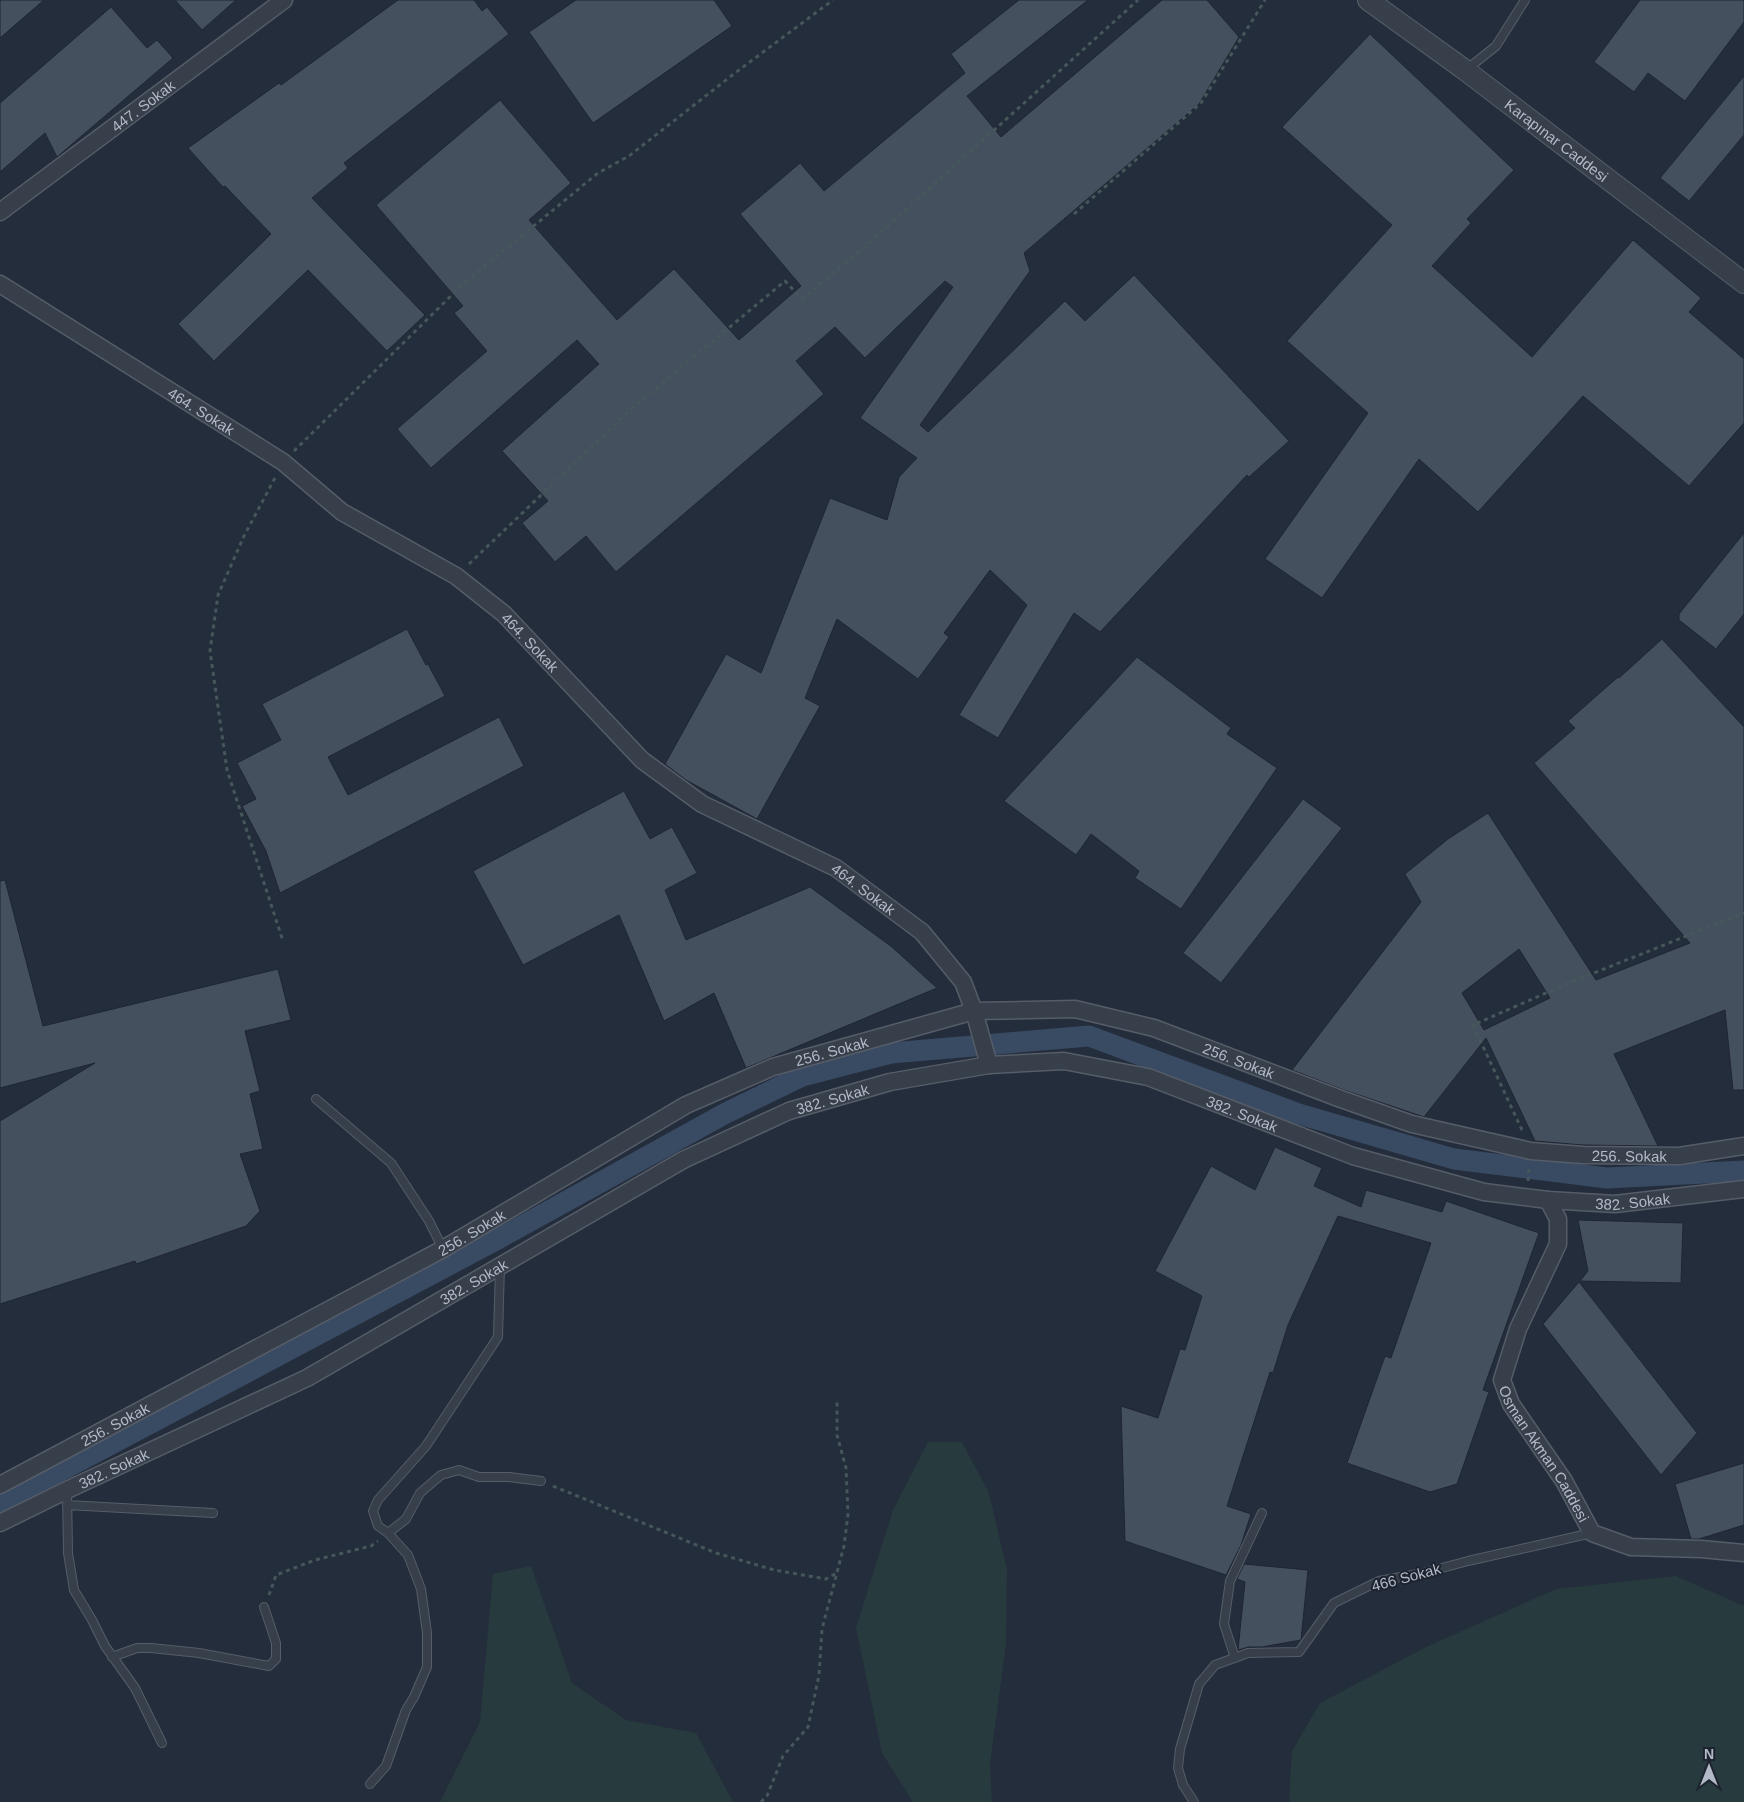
<svg xmlns="http://www.w3.org/2000/svg" width="1744" height="1802" viewBox="0 0 1744 1802" font-family="Arial,sans-serif">
	<rect width="100%" height="100%" fill="#242d3b"/>
	<path fill="#273a3d" d="M928,1442h34l27,51 18,77 -1,73 -16,122 2,37h-79l-31,-49 -26,-125 37,-118z
		M531,1566l41,117 54,37 70,13 37,69h-293l40,-80 13,-148z
		M1676,1576l68,30v196h-454l-1,-3 3,-48 28,-48 106,-56 130,-58z"/>
	<g fill="none" stroke-linecap="round" stroke-linejoin="round">
		<path stroke="#394a63" stroke-width="21" d="M0,1503l496,-263 230,-127 76,-37 89,-23 198,-17 210,78 155,45 153,19 137,-7"/>
	</g>
	<path fill="#45505f" stroke="#1f2632" fill-rule="evenodd" d="M0,0h44l-44,38z
		M175,0h61l-34,30z
		M398,0h76l8,11 5,-4 22,27 -165,129 4,5 -36,30 113,117 -38,36 -79,-81 -94,91 -36,-37 93,-90 -46,-48 -2,1 -35,-39 91,-65 2,2z
		M576,0h138l18,26 -139,97 -64,-91z
		M1019,0h69l-121,96 34,41 161,-137h45l32,37 -40,67 -175,149 6,18 -110,154 8,7 137,-131 20,20 49,-46 155,166 -40,36 -2,-2 -147,157 -26,-19 -76,125 -39,-23 68,-110 -37,-35 -46,63 5,4 -31,42 -81,-60 -32,79 15,8 -63,113 -71,-39 -21,-16 61,-110 35,19 69,-175 57,22 12,-43 18,-19 -57,-40 93,-131 -8,-6 -80,77 -30,-31 -39,34 28,33 -208,178 -30,-36 -31,26 -33,-39 26,-22 -46,-50 97,-87 -22,-24 -146,128 -34,-39 90,-78 -33,-38 9,-7 -87,-101 124,-105 71,83 -42,37 88,100 57,-51 65,71 62,-54 -61,-72 60,-51 24,28 141,-118 -14,-19z
		M1640,0h104v22l-59,79 -37,-28 -14,19 -40,-30z
		M111,7l36,41 10,-8 16,18 -116,99 -12,-24 -45,39v-69z
		M1370,34l144,136 -47,49 4,4 -39,43 100,91 101,-117 68,58 -12,14 55,47v64l-55,63 -106,-90 -105,116 -59,-53 -97,139 -57,-39 103,-146 -81,-72 105,-116 -110,-98z
		M1744,76v59l-55,66 -29,-23z
		M1744,533v81l-28,35 -37,-29v-6z
		M407,629l19,36 2,-1 17,32 -117,61 20,38 151,-78 25,49 -244,127 -14,-42 -24,-45 14,-7 -19,-36 44,-23 -19,-36z
		M1662,639l82,88v363h-11l-8,-80 -111,44 44,92 -75,-1 -48,-4 -49,-103 -62,79 -80,-27 -52,-20 129,-168 -16,-28 43,-35 40,-26 108,167 94,-37 -156,-180 41,-35 -7,-7 50,-44 1,1zM1519,949l31,49 -66,32 -22,-37z
		M1137,657l94,71 -4,6 50,34 -96,141 -46,-31 4,-7 -48,-37 -15,21 -72,-54z
		M624,791l26,48 22,-12 25,46 -32,17 21,50 124,-53 82,60 45,41 -191,80 -32,-75 -50,28 -45,-106 -96,50 -50,-94z
		M1303,799l39,29 -121,155 -38,-30z
		M5,880l38,146 235,-57 13,51 -46,11 15,60 -10,3 13,55 -23,5 20,57 -14,15 -110,38 -1,-3 -135,43v-183l95,-58 -95,25v-207z
		M1275,1147l47,21 -8,18 47,21 5,-17 76,22 4,-11 93,32 -56,157 6,2 -32,92 -27,8 -83,-29 38,-107 6,2 40,-115 -93,-27 -50,109 -15,48 -3,-1 -43,134 24,8 -10,31 -15,30 -101,-34 -4,-135 37,12 22,-69 5,1 17,-54 -47,-25 56,-105 44,24z
		M1578,1220l105,3 -2,60 -101,-2 8,-10z
		M1579,1282l118,151 -36,42 -118,-151z
		M1744,1463v62l-45,14h-8l-16,-55z
		M1244,1564l64,6 -7,70 -39,7h-14l-10,3 7,-68 -8,-3z"/>
	<g fill="none" stroke-linecap="round" stroke-linejoin="round">
		<defs>
			<path id="service" d="M1466,70l30,-24 29,-46
				M316,1099l75,64 38,58 14,28
				M67,1490l1,63 6,37 18,30 13,26 30,42 27,55
				M67,1505l146,8
				M388,1533l18,-14 14,-26 21,-18 18,-5 20,7h30l32,4
				M112,1657l25,-9h14l48,5 70,13 7,-7v-16l-12,-36
				M1235,1658l-11,-34 6,-43 32,-68
				M370,1784l16,-18 20,-56 8,-13 13,-30v-34l-6,-44 -13,-34 -20,-22 -10,-7 -5,-15 5,-11 48,-54 72,-109 2,-71
				M1194,1802l-11,-17 -5,-17 2,-19 19,-65 16,-19 33,-12 51,-1 35,-49 45,-22 44,-8 45,-12 124,-28"/>
			<g id="minor">
				<path id="s1" d="M0,212l284,-212"/>
				<path id="s2" d="M0,284l283,178 59,50 114,64 48,38 138,146 60,44 134,64 86,64 41,50 11,29 15,54"/>
				<path id="s3" d="M1548,1200l10,19v25l-40,85 -16,51 9,24 53,77 28,52 39,14 70,2 43,4"/>
				<path id="s4" d="M0,1485l443,-236 243,-144 87,-38 201,-56 101,-2 79,19 187,71 71,25 119,27 52,4 96,1 65,-10"/>
				<path id="s5" d="M0,1523l67,-33 240,-112 376,-218 106,-49 101,-29 99,-17 75,-4 84,16 205,79 131,36 64,8 67,4 129,-15"/>
			</g>
			<g id="tertiary">
				<path id="s6" d="M1368,0l97,70 279,213"/>
			</g>
		</defs>
		<use href="#service" stroke="#565d69" stroke-width="10"/>
		<use href="#minor" stroke="#565d69" stroke-width="19"/>
		<use href="#tertiary" stroke="#565d69" stroke-width="22"/>
		<path stroke="#45575b" stroke-width="3" stroke-dasharray="4 4" stroke-linecap="butt" d="M1074,214l127,-111 64,-103
			M294,451l168,-166 136,-112 31,-17 106,-83 98,-73
			M275,478l-31,58 -26,59 -8,56 17,119 56,171
			M469,564l161,-154 155,-129 17,18 64,-53 272,-246
			M1522,1130l-49,-105 96,-42 175,-70
			M1528,1181l1,-14
			M553,1486l163,67 58,17 52,9 12,-7
			M269,1595l7,-20 39,-15 56,-14 7,-5
			M761,1802l6,-6 16,-40 25,-29 11,-52 3,-46 22,-83 4,-32 -2,-46 -9,-33v-35"/>
		<use href="#service" stroke="#373f4b" stroke-width="8"/>
		<use href="#minor" stroke="#373f4b" stroke-width="16"/>
		<use href="#tertiary" stroke="#373f4b" stroke-width="20"/>
	</g>
	<g text-anchor="middle" dominant-baseline="central" stroke-width="4" stroke-linejoin="round" paint-order="stroke">
		<g font-size="15" fill="#b3bac7" stroke="#1d2430">
			<text stroke="none"><textPath href="#s1" startOffset="178">447. Sokak</textPath></text>
			<text stroke="none"><textPath href="#s6" startOffset="235">Karapınar Caddesi</textPath></text>
			<text stroke="none"><textPath href="#s2" startOffset="238">464. Sokak</textPath></text>
			<text stroke="none"><textPath href="#s2" startOffset="642">464. Sokak</textPath></text>
			<text stroke="none"><textPath href="#s2" startOffset="1062">464. Sokak</textPath></text>
			<text stroke="none"><textPath href="#s4" startOffset="940">256. Sokak</textPath></text>
			<text stroke="none"><textPath href="#s4" startOffset="1361">256. Sokak</textPath></text>
			<text stroke="none"><textPath href="#s5" startOffset="936">382. Sokak</textPath></text>
			<text stroke="none"><textPath href="#s5" startOffset="1358">382. Sokak</textPath></text>
			<text stroke="none"><textPath href="#s4" startOffset="1766">256. Sokak</textPath></text>
			<text stroke="none"><textPath href="#s5" startOffset="1762">382. Sokak</textPath></text>
			<text stroke="none"><textPath href="#s4" startOffset="535">256. Sokak</textPath></text>
			<text stroke="none"><textPath href="#s5" startOffset="532">382. Sokak</textPath></text>
			<text stroke="none"><textPath href="#s4" startOffset="130">256. Sokak</textPath></text>
			<text stroke="none"><textPath href="#s3" startOffset="279">Osman Akman Caddesi</textPath></text>
			<text stroke="none"><textPath href="#s5" startOffset="126">382. Sokak</textPath></text>
			<text transform="translate(1406 1577) rotate(-15)">466 Sokak</text>
		</g>
	</g>
	<g transform="translate(1709 1767)" stroke="#1d2430" stroke-width="4" paint-order="stroke">
	<path d="M0-4L9 19L0 12L-9 19Z" fill="#b3bac7"/>
	<text y="-8" font-size="14" font-weight="bold" text-anchor="middle" fill="#b3bac7">N</text>
	</g>
</svg>
